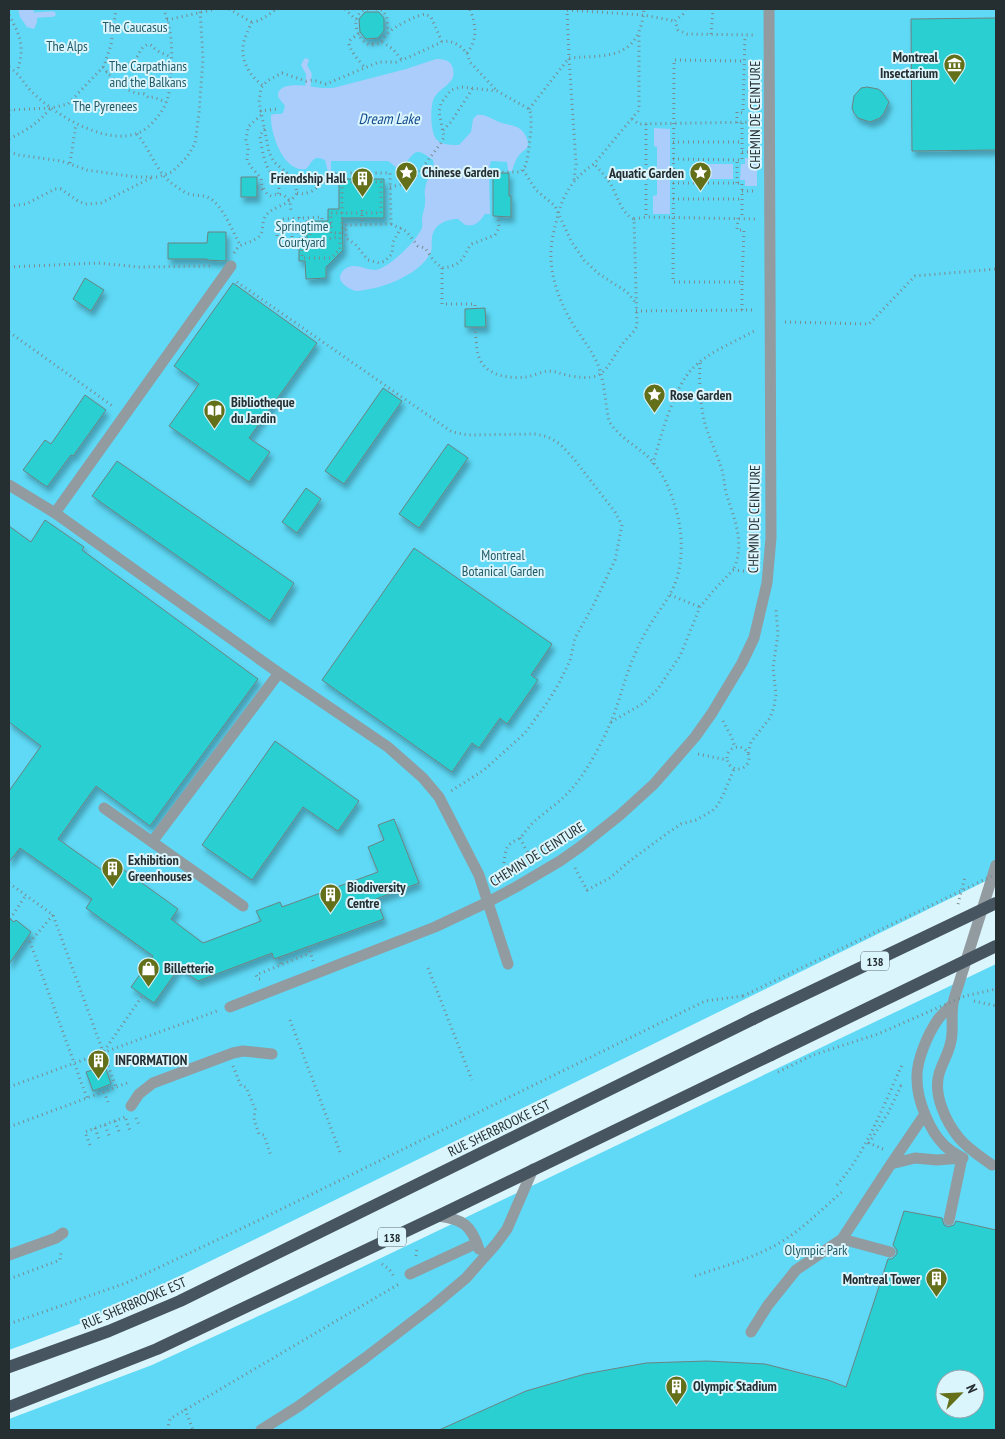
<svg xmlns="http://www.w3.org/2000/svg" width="1005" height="1439" viewBox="0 0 1005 1439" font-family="'PT Sans Narrow',sans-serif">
	<defs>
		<filter id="shadow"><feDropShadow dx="3" dy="5.5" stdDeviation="2.5" flood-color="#0004"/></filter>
	</defs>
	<rect width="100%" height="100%" fill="#dbf5fd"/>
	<path fill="#5fd9f6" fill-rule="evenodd" d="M9,9h987v867l-906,444 -81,30z
		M996,964v466h-987v-11l143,-54 137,-63zM945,1379h30v30h-30z"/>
	<path fill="#aacdfb" d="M18,9h14l5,6v7l-3,7 -7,-2 -7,-10z
		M436,59c7,0 14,1 16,7 7,17 -11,20 -18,32 -4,8 -4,35 3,42 5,5 16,5 22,5l12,-13 2,-13 4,-4c9,-1 14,4 22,7 10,4 19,2 25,11 2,3 4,7 4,11 0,5 -4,6 -7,9 -5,5 -7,12 -9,18h-4l-1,-9 -16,-1 -2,9 1,44h-5c-6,8 -9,13 -20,11l-7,-6c-12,0 -25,6 -26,19 -1,5 1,11 -2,16 -12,22 -51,36 -75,37 -7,-3 -20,-9 -13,-19 10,-12 22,-2 33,-2 13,-1 40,-28 46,-40 2,-4 1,-7 1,-11 0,-5 3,-10 3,-15 1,-5 -1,-10 0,-15 1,-11 11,-18 8,-29 -20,-15 -17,-7 -32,8h-4l-9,-7h-57v10l-3,1 -3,-12c-13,-6 -12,2 -19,9 -23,4 -36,-37 -35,-54 4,-2 8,0 12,-2l2,-7c-2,-3 -6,-7 -7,-10 -1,-17 35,-9 43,-8 4,0 8,0 12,0l73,-19z
		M654,128l16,1v85h-17v-18l4,-1v-48l-3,-1z
		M745,158h12v28h-12v-6h-5l1,-16h4z
		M693,164h40v15h-40z"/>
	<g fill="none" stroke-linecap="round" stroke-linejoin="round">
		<path stroke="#aacdfb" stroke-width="5.5" d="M37,15l16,-1
			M306,61l-2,4 5,9 -1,11"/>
	</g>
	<path fill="#2ccfd2" stroke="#6a8383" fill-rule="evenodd" filter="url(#shadow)" d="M365,12h14l5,6v13l-6,7 -12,1 -6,-7 -1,-13z
		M996,18v132l-84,1 -1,-132z
		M867,87l11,2 4,3 7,10 -5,11 -4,5 -10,4 -12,-4 -4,-5 -2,-5 2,-12 7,-8z
		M493,173h16v23h2v21l-18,-1z
		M241,177h16v20h-16z
		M339,179h45v39h-42l1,32 -17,17v11l-20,1 -1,-18h-6v-23h8l-1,-17h22v-12h11z
		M208,232h18v29l-19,-1v-1h-39v-16h39z
		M85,278l19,12 -13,21 -18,-12z
		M233,283l84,60 -68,95 21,14 -21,30 -80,-56 30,-42 -25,-18z
		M485,308l1,19h-21v-18z
		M383,388l19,13 -58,83 -19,-13z
		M85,395l21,15 -33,46 -2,-1 -24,32 -24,-17 22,-30 6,4z
		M448,444l20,14 -49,70 -20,-14z
		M117,461l177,122 -24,38 -178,-125z
		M306,488l15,11 -24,34 -15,-11z
		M45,520l39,27 -2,3 176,129 -108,147 -54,-40 -38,53 51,36 8,-10 61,44 -7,10 32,24 58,-22 -5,-10 24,-9 2,5 96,-35 -10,-25 16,-7 -6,-15 16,-6 25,64 -43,16 8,20 -110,40 -2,-6 -74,28 -19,-13 -25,35 -23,-16 22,-31 -67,-48 6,-9 -72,-51 -11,14v-71l32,-45 -32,-24v-196l22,16z
		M414,548l138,96 -21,31 7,5 -31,44 -7,-6 -21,30 -7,-5 -20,29 -130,-92z
		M275,741l84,60 -21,30 -35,-24 -51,73 -50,-35z
		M9,918l5,4 2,-2 15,12 -22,32z
		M105,1066l6,18 -18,7 -7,-19z
		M904,1211l38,7 2,7 4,2 6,-2 2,-4 40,9v200h-557l87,-39 59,-17 61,-11 61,-2 58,3 63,16 18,7 42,-128h4l5,-5v-4l-4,-5zM945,1379h30v30h-30z"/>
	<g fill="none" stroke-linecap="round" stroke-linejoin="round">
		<path stroke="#798b90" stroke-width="3" stroke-dasharray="1 4" stroke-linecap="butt" d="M229,9l24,14
			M345,9l11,11
			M368,9c-22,4 -10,37 5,36 8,-1 9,-6 14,-11 8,-8 28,-18 38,-20l6,3 11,25
			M376,9l6,1 5,7 1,15
			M567,9l2,49 7,106 -2,16
			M685,9l-2,5 -8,7 3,9 9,4 69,1
			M567,10l76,5 32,6
			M9,15c12,22 16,32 8,57
			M167,20l49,-11
			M359,34c-3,2 -9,5 -10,8 -1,7 12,21 16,26
			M711,34l2,-25
			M372,38l1,7
			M382,42l11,7 9,11
			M467,53c11,-14 9,-28 3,-44
			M9,67c11,7 14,16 23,25 23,23 84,62 116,35 10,-9 19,-21 21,-35 3,-26 6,-59 -6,-83
			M103,67c10,13 24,27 41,27l5,4 4,-1 13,5
			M106,72c8,0 25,-8 30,-14 5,-6 4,-11 13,-14 4,2 5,5 9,7 4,3 9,3 13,7
			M262,85c-16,-13 -25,-31 -15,-52 1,-3 3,-8 5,-10 1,-1 6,-2 8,-3 6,-3 11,-7 16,-11
			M529,109l40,-51c40,-3 70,2 75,-49
			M9,110l42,-2 17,-4 36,-38 7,-21 5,-36
			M260,111l18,-2
			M9,115l2,-5
			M261,115l-13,12 -2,13 2,9 -1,11 4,7 10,11 1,8 5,8 4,2c9,-3 13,-2 19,5l1,11
			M632,119l7,5 116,-2
			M737,123v-11l6,1 2,-78
			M646,124v93
			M265,129l-5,6c0,6 4,25 7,31 4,11 15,12 11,28
			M443,130l8,-8 22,-34
			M137,134c13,15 18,35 33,48 7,5 15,12 24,13 5,1 10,0 15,3 13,6 24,34 31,47
			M9,139c18,-9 28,-15 41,-30
			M673,142h69
			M9,152l10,3 42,6 26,9 49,7h22l14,-5 15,-15 8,-13 4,-31 4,-54 -3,-50
			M742,152h15
			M673,159l69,1v-37
			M70,163l6,-39
			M523,170l13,20 19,16 16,35 13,19 15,14 28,18 9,11
			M673,183h69v35
			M737,183v-23
			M257,187l7,3
			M390,187l19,-4 5,-4 27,-36 3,-6 -5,-25 2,-9 10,-13 10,-3 36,4 32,18 2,5v16l-3,25 -2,10 -5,7h-22v1
			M742,191h15
			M297,193l7,1 8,-3 25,-18h53l1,51 -45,1v13l9,6 13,16 11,3 6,-2 7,-7 1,-12 8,-14
			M673,199h69
			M9,206l17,-2 29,-15h6l17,12 7,3 16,-1 50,-25
			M362,210v15
			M299,217v12
			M738,218l-1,12h7l-2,52
			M634,219l12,-2 110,2
			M331,224l-21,1v16h-9l1,17h29l9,-9v-16h-9v-20h50v-31h-39v47h4
			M391,224l15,7 12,15 7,2 9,13 8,7c10,-1 19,-4 23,-14 3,-4 3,-7 7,-10l23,-9 4,-7 -1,-12
			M310,229h-11v3h-7v14h-8v-8h-7v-14l5,-5 40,-2v7
			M310,241c12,1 18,-3 29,-4
			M234,253c7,-12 13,-8 23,-15 8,-5 4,-14 8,-21 6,-11 23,-10 32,-24l-3,-14 -20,-17 -5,-10 -10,-50 2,-14 6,-7 15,-8 24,8 7,-1 13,4 53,-22h17l11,-4 35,-16 6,-1 7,2 6,4 6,6 3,9 27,29
			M9,267l89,-4 41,4 73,-1
			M442,268v36h33v5
			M237,282l215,150 16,3 68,-1 12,3 12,7 14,15 41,53 7,13 -7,35 -22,46 -18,32 -5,23 -12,24 -11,18 -22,30 -41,37 -33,21
			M742,310v-28h-69l1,-222 70,1
			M636,311l120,-1
			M785,322l84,2 46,-48 81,-7
			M475,327c1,9 1,19 3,27 5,21 29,25 48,23 7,-1 15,-5 22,-6 8,0 15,4 23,5 33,6 34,-6 50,-30 5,-8 14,-13 16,-21l-3,-106c-13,-5 -17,-25 -24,-36 -5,-7 -10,-13 -16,-19
			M9,332l105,75
			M700,363c-1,19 0,38 4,57 4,16 12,31 17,47 3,8 3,17 5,26 8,25 20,51 7,77
			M653,464c7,-25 21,-78 40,-96 17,-17 42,-26 63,-38
			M670,595l30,12
			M723,721l9,17 3,10
			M611,722l33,-19 13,-13 23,-34 20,-49 14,-17 19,-20 22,2
			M727 758a11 11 0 1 1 22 0a11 11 0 1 1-22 0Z
			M748,753l3,-11 19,-24 4,-11 2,-13 -3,-26 5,-34 -2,-24
			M698,754l29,6
			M520,838l12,23
			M575,868l12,22 23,-12 21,-18 38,-28 12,-8 15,-4 16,-9 6,-6 5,-10 11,-26
			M504,878c-1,-7 0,-23 3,-30 3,-6 9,-7 14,-11 5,-6 9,-12 15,-17 14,-12 31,-23 42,-39 13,-17 24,-39 33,-59 9,-22 14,-46 24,-68 5,-12 11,-23 18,-34 9,-14 19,-26 24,-42 7,-25 5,-51 -3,-75 -5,-17 -15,-37 -29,-49 -12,-10 -27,-18 -36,-33 -4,-19 -4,-37 -11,-56 -6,-14 -15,-26 -24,-39 -13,-21 -24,-48 -23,-73 0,-11 3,-23 6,-34 5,-24 17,-42 37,-55l44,-53 1,-4v-75
			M9,883l44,32 63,172
			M958,904l7,-27
			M53,915l-23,27 57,156
			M10,919l16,-24
			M308,946l5,15
			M279,958l2,7
			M428,968l44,112
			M260,979h-2l-2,-4 54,-22
			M974,1001l22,5
			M290,1020l50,132
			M104,1051l39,-56
			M233,1066l8,20 5,1 9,22 -1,11 5,14 5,1 7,21
			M9,1087l208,-76
			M104,1092l4,10
			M136,1118l4,9
			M126,1119l4,12
			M115,1121l5,13
			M105,1125l5,13
			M9,1127l121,-45
			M95,1128l5,14
			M90,1145l-5,-13 40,-15
			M883,1149l-14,-6 19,-30 13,-27 3,1
			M837,1185c30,-34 46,-79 65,-120
			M416,1256l1,-9
			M382,1264l7,5 6,9
			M695,1276c26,-9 55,-17 79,-30 26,-14 47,-36 69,-55
			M9,1279l51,-19 1,-8
			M9,1324l117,-41 127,-60 452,-222 38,-5
			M185,1409l8,21
			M167,1430l3,-11 3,-2 226,-133"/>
		<path stroke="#929ba0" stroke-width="11" d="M9,485l46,28 224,160 109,74 35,31 16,19 40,78 29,89
			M55,513l176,-247
			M104,808l139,98
			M152,842l127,-169
			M952,1005c-4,4 -9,8 -13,13 -11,15 -23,43 -22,61 0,21 12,51 27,66 5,5 13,10 19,13
			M230,1007l205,-80 53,-25 28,-15 44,-26 20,-14 40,-32 34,-31 41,-47 17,-24 30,-50 12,-25 13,-55 4,-45 -2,-529
			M131,1106l8,-12 14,-11 80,-30 10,-2 29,3
			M891,1164l34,-50
			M992,1165c-11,-8 -24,-16 -33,-27 -13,-16 -26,-43 -20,-64 3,-11 10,-21 12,-33 3,-13 -1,-28 3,-42l42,-134
			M438,1216c25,3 33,9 41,33
			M842,1239l48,13
			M9,1255l47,-17 7,-5
			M410,1274l67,-31
			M751,1332l17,-27 28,-35 46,-31 49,-75 24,-6 22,2 25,-2 -13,62
			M261,1430l38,-24 66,-48 69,-53 32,-27 30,-34 11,-15 26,-60"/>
		<path stroke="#46555f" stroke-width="12" d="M9,1367l100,-36 71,-30 573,-282
			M9,1407l148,-58 281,-133 333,-161"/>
		<path stroke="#798b90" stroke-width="3" stroke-dasharray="1 4" stroke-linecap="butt" d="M743,996l253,-122
			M778,1072l35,-17 65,-21 87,-38 31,-7"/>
		<path stroke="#46555f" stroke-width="12" d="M753,1019l243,-116
			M771,1055l225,-109"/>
	</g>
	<defs>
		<symbol id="museum-pin" viewBox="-11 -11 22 30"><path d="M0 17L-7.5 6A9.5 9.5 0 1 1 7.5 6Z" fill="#636f19" stroke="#dbf5fd"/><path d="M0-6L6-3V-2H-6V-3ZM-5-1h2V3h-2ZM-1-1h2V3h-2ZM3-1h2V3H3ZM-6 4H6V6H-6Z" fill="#fff"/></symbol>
		<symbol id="sight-pin" viewBox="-11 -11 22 30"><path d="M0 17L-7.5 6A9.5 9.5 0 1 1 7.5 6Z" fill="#636f19" stroke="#dbf5fd"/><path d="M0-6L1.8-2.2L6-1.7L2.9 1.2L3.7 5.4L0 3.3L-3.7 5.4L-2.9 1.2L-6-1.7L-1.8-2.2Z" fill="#fff"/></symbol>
		<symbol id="building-pin" viewBox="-11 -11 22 30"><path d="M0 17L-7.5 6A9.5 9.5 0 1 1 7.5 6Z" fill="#636f19" stroke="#dbf5fd"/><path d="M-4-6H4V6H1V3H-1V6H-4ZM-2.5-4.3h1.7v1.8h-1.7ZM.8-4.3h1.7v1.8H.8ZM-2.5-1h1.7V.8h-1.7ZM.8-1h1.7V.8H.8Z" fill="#fff"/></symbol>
		<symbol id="library-pin" viewBox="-11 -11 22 30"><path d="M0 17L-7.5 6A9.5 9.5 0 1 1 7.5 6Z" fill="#636f19" stroke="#dbf5fd"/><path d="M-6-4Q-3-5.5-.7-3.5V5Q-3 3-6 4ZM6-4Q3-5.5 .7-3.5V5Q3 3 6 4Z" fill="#fff"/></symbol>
		<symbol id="shop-pin" viewBox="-11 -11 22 30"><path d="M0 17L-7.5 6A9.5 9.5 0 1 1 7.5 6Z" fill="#636f19" stroke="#dbf5fd"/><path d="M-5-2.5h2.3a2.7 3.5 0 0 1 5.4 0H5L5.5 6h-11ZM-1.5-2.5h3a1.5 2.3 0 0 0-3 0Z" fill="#fff"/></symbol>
	</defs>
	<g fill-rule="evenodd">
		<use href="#museum-pin" x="942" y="52" width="25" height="34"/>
		<use href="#sight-pin" x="394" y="160" width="25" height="34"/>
		<use href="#sight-pin" x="688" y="160" width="25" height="34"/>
		<use href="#building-pin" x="350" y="166" width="25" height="34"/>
		<use href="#sight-pin" x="642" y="382" width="25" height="34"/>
		<use href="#library-pin" x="202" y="398" width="25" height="34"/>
		<use href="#building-pin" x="100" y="856" width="25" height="34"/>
		<use href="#building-pin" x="318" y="882" width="25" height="34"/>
		<use href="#shop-pin" x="136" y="956" width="25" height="34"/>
		<use href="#building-pin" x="86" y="1048" width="25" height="34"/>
		<use href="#building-pin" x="924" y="1266" width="25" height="34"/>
		<use href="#building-pin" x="664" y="1374" width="25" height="34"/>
	</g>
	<g text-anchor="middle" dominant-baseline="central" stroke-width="4" stroke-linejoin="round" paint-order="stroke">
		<g fill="#dbf5fd" stroke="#5c6a6f" stroke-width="1">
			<rect x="861" y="951.5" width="28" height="19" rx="4"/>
			<rect x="378" y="1227.5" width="28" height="19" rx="4"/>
		</g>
		<g font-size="12" font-weight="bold" fill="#252f32">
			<text x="875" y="961">138</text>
			<text x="392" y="1237">138</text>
		</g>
		<g font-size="14" fill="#225b68" stroke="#dbf5fd">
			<text x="135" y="27">The Caucasus</text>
			<text x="67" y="46">The Alps</text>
			<text x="148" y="66">The Carpathians<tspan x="148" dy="16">and the Balkans</tspan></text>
			<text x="105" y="106">The Pyrenees</text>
			<text x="302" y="226">Springtime<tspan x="302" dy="16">Courtyard</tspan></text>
			<text x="503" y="555">Montreal<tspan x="503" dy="16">Botanical Garden</tspan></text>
			<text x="816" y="1250">Olympic Park</text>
		</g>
		<g font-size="14" font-weight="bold" fill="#252f32" stroke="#dbf5fd" text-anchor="start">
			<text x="938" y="57" text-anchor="end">Montreal<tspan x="938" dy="16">Insectarium</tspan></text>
			<text x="422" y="172">Chinese Garden</text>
			<text x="684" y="173" text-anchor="end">Aquatic Garden</text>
			<text x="346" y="178" text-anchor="end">Friendship Hall</text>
			<text x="670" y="395">Rose Garden</text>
			<text x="231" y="402">Bibliotheque<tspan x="231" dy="16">du Jardin</tspan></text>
			<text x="128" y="860">Exhibition<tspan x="128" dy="16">Greenhouses</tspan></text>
			<text x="347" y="887">Biodiversity<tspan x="347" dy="16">Centre</tspan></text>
			<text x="164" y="968">Billetterie</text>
			<text x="115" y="1060">INFORMATION</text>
			<text x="920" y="1279" text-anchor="end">Montreal Tower</text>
			<text x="693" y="1386">Olympic Stadium</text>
		</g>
		<g font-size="14" fill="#252f32" stroke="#dbf5fd">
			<text transform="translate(755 115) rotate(-90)">CHEMIN DE CEINTURE</text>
			<text transform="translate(754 519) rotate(-89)">CHEMIN DE CEINTURE</text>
			<text transform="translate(537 854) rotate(-32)">CHEMIN DE CEINTURE</text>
			<text transform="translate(499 1128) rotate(-26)">RUE SHERBROOKE EST</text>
			<text transform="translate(134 1303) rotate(-23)">RUE SHERBROOKE EST</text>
		</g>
		<g font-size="15" font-style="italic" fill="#124b8d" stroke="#dbf5fd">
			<text x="389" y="118">Dream Lake</text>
		</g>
	</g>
	<rect width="1005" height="1439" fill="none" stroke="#252f32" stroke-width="20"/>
	<g transform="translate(960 1394) rotate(66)"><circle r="24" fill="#dbf5fd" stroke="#92a6ac"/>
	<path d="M0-4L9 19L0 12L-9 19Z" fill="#636f19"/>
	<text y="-8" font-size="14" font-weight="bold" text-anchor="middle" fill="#252f32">N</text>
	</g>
</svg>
